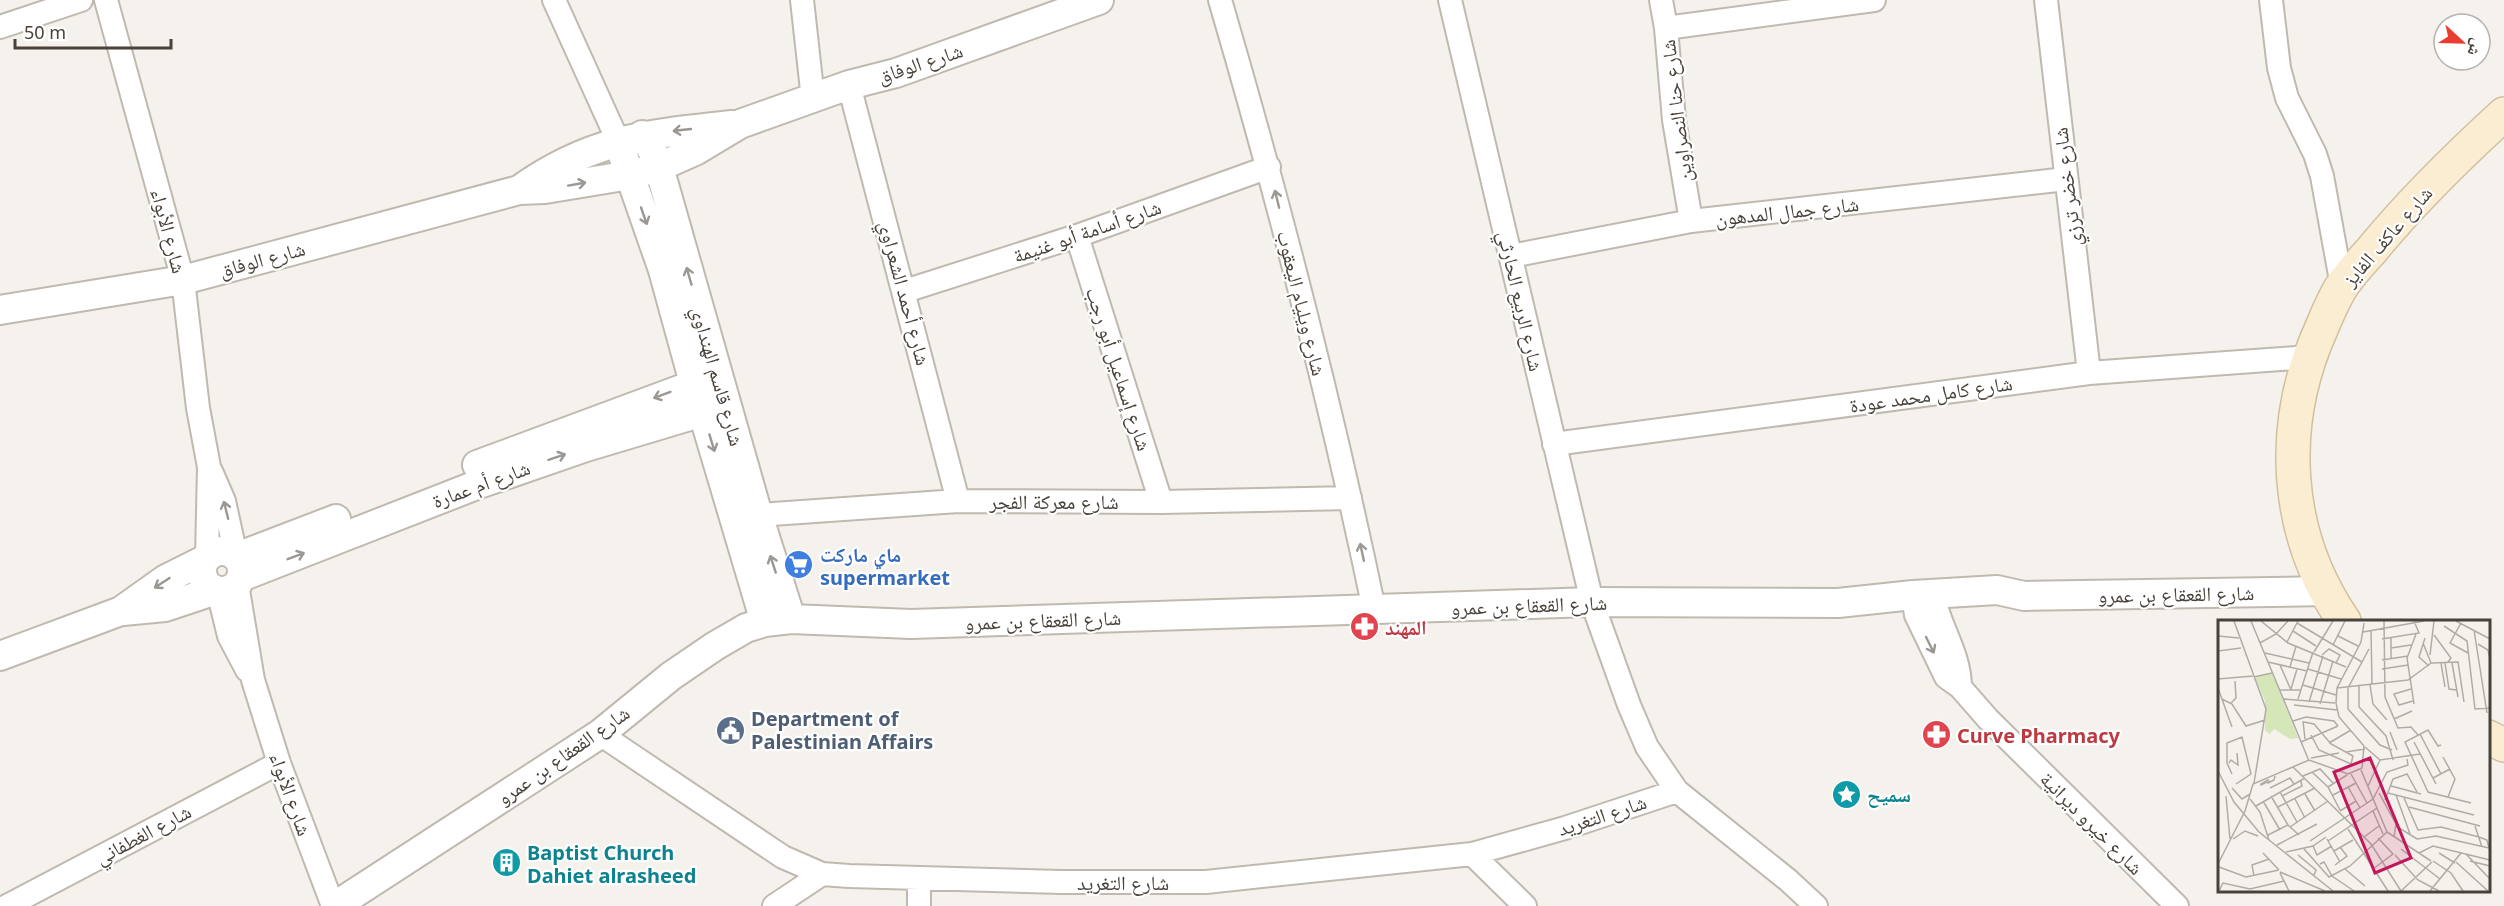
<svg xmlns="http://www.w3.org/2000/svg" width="2504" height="906" viewBox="0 0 2504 906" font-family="'Noto Sans','Noto Naskh Arabic',sans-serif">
	<rect width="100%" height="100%" fill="#f5f2ed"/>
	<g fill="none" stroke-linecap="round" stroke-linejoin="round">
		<defs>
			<path id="minor" d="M106,0l77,280 15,128 11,59 -2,90
				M554,0l64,141
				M802,0l11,99
				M1220,0c59,201 111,404 154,609
				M1450,0l142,602 37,103 18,42 30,44 111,89 28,26
				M1661,0l5,28 8,92 17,101
				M2046,0l43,373
				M2271,0l8,68 8,30 28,56 7,22 20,110
				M0,27l81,-27
				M1666,28l208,-28
				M849,85l109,416
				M1077,236l84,266
				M1511,256l180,-35 375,-42
				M905,291l172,-55 192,-69
				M1554,444l535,-71 220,-16
				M211,471l13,30 12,55
				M758,515l200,-14 203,1 189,-4
				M237,584l16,96 26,83 54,143
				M218,591l11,45 18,34
				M1913,595l3,20 30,62 14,10 28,32 189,187
				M1933,595c6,31 27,59 27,92
				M600,734l183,123 39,17 27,2 212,6h145l266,-28 93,-26 112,-37
				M1472,854l53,52
				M7,906l272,-143
				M774,906l48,-32
				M919,906v-28"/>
			<path id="tertiary" d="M642,135l10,15 7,17 99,348 33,104
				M618,141l45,129 31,113 71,239
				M519,190c71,-51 129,-56 213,-65
				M0,310l183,-30 336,-90 26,-1 85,-14 29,-8 36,-16 45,-27 109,-39 47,-12 203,-73
				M477,465l240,-89
				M202 571a20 20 0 1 1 40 0a20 20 0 1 1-40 0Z
				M237,557l99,-38
				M241,577l238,-93 107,-37 140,-42
				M123,611l42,-4 51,-17
				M0,656l121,-45 45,-32 40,-20
				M335,906l265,-172 71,-58 44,-30 31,-18 19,-6 26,-3 120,5 681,-22 246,1 75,-8 84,-5 27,6 303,-5"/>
			<path id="secondary" d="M2344,621c-61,-89 -66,-197 -22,-294 6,-14 12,-29 20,-41 8,-12 19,-24 29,-35 40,-49 86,-94 133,-137
				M2488,737l16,8"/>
		</defs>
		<use href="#minor" stroke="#c0b9b0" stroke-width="26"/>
		<use href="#tertiary" stroke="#c0b9b0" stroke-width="32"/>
		<use href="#secondary" stroke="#d1c0a0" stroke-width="36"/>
		<use href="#minor" stroke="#fff" stroke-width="22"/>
		<use href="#tertiary" stroke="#fff" stroke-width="28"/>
		<use href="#secondary" stroke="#fbedd1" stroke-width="33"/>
	</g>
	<defs><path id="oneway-shaft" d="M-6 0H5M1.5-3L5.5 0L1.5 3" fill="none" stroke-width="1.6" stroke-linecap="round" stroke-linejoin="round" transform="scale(1.5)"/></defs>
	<g stroke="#9b9793">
		<use href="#oneway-shaft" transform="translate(682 130) rotate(174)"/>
		<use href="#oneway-shaft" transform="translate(577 184) rotate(-10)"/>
		<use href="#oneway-shaft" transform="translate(1277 199) rotate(-104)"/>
		<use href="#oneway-shaft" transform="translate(644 216) rotate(71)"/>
		<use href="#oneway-shaft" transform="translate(689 276) rotate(-106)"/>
		<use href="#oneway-shaft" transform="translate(662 395) rotate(159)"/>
		<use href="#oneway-shaft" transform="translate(712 443) rotate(73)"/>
		<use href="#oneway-shaft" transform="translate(557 457) rotate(-19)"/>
		<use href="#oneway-shaft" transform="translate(226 510) rotate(-104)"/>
		<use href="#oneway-shaft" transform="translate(1362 552) rotate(-102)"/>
		<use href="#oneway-shaft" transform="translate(296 556) rotate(-21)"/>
		<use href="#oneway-shaft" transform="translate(773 564) rotate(-108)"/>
		<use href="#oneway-shaft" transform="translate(162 583) rotate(147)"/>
		<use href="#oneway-shaft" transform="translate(1930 645) rotate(64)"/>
	</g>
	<defs>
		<symbol id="supermarket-disc" viewBox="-11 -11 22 22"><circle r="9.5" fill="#3f7fe0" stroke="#fff"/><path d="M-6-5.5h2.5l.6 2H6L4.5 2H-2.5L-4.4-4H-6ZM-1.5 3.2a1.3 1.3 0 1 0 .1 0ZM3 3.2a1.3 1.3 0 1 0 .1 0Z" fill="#fff"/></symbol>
		<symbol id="pharmacy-disc" viewBox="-11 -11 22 22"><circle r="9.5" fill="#e0444e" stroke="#fff"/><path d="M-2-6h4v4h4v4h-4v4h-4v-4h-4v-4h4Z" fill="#fff"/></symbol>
		<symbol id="civic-disc" viewBox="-11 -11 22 22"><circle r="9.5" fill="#5c6f8a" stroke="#fff"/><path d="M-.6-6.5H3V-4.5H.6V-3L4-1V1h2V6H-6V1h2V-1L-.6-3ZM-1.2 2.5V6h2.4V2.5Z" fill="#fff"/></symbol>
		<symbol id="sight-disc" viewBox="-11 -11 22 22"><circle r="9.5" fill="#0f9aa8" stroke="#fff"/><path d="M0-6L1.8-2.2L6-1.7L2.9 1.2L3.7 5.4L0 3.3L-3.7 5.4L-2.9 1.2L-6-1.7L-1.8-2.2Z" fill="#fff"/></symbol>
		<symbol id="building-disc" viewBox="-11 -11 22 22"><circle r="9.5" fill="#0f9aa8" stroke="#fff"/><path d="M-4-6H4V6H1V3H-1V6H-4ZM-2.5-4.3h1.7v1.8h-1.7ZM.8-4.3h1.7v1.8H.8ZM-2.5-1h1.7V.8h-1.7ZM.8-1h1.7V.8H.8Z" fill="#fff"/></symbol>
	</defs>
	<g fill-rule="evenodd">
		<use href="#supermarket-disc" x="782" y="548" width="33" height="33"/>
		<use href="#pharmacy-disc" x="1348" y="610" width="33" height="33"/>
		<use href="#civic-disc" x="714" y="714" width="33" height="33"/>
		<use href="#pharmacy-disc" x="1920" y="718" width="33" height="33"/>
		<use href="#sight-disc" x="1830" y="778" width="33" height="33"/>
		<use href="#building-disc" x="490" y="846" width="33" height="33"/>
	</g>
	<g text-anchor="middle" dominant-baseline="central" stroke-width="4.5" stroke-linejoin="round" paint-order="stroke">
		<g font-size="20" fill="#49423a" stroke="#fff">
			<text transform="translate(920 63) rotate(-18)">شارع الوفاق</text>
			<text transform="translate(1676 111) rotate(-97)">شارع حنا النصراوين</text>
			<text transform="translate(2067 187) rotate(-97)">شارع خضر ترزي</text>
			<text transform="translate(1787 211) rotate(-6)">شارع جمال المدهون</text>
			<text transform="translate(169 231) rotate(75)">شارع الأبواء</text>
			<text transform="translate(1087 231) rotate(-19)">شارع أسامة أبو غنيمة</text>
			<text transform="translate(2387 236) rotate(-49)">شارع عاكف الفايز</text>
			<text transform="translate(262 259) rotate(-15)">شارع الوفاق</text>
			<text transform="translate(905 293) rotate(75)">شارع أحمد الشعراوي</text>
			<text transform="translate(1521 301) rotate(77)">شارع الربيع الحارثي</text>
			<text transform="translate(1302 303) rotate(76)">شارع ويليام اليعقوب</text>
			<text transform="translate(1119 369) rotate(72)">شارع إسماعيل أبو رجب</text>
			<text transform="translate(718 376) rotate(74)">شارع قاسم الهنداوي</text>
			<text transform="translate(1931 394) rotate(-8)">شارع كامل محمد عودة</text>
			<text transform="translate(481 484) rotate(-20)">شارع أم عمارة</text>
			<text x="1054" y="501">شارع معركة الفجر</text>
			<text transform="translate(2176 594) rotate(-1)">شارع القعقاع بن عمرو</text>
			<text transform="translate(1529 605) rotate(-2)">شارع القعقاع بن عمرو</text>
			<text transform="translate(1043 620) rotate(-2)">شارع القعقاع بن عمرو</text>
			<text transform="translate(563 755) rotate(-35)">شارع القعقاع بن عمرو</text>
			<text transform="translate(291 794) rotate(70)">شارع الأبواء</text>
			<text transform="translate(1602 815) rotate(-18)">شارع التغريد</text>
			<text transform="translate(2092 823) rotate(45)">شارع خيرو ديرانية</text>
			<text transform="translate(143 834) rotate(-28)">شارع الغطفاني</text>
			<text x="1123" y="882">شارع التغريد</text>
		</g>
		<g font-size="20" font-weight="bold" fill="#366cbe" stroke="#fff" text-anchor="start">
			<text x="820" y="554">ماي ماركت<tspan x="820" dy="23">supermarket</tspan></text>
		</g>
		<g font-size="20" font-weight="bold" fill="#be3a42" stroke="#fff" text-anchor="start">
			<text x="1385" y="627">المهند</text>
			<text x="1957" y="735">Curve Pharmacy</text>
		</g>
		<g font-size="20" font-weight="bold" fill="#4e5e75" stroke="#fff" text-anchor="start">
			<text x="751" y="718">Department of<tspan x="751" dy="23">Palestinian Affairs</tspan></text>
		</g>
		<g font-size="20" font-weight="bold" fill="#0d838f" stroke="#fff" text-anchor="start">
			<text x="1867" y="794">سميح</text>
			<text x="527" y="852">Baptist Church<tspan x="527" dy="23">Dahiet alrasheed</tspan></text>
		</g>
	</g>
	<g transform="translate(2218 620)">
		<rect width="272" height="272" fill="#f5f2ed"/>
		<path d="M54,53l26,65 -8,1 -16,-10 -4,5 -5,-3v-30l-10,-23z" fill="#d5e6b9"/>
		<path fill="none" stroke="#b0aca5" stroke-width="1.5" d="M16,1l32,88 -12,74M33,1l58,140M43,1l27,22 58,24M166,1l1,76 13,31 13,-1 7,8M238,1l34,18M79,3l65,39M243,3l-11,20 18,10M226,6l23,15 8,68 15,-1M256,10l13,83M75,11l23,15M153,11l1,53M145,12l61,-11M216,15l17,23 -3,4M0,16l21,2M120,16l20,10M173,18v20M207,18l-6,19 10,9M164,19l37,-6 -5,-12M69,22l11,-21M42,23l16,-9 12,-13M205,23l8,20M260,24l10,6 2,9M115,25l12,-24M173,28l20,-3M151,29l-21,39v21l32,36 12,5M0,31l23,-3M96,32l19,-31M47,33l44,10M104,35l7,-6 11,6 -4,8M212,35l4,-34M164,40l26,-4M50,42l39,9M213,43l27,-1 6,40M223,43l4,24M227,43l4,26 7,1M234,43l6,34M62,45l11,25M72,47l6,-21M90,49l33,10M164,49l26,-4M36,57l18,-4M0,59l35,-3M85,65l33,10M152,65l3,19 14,16M141,66v21l27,29 7,24M0,68l14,39M119,68l71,-8 23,-17M73,69l6,-20M193,69l-17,5 5,11 14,-4M62,70h21M4,79l10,5 14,22 19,-6M66,79l51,4M80,79l15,-47M91,82l14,-46M13,83l5,-5 -1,-17M102,84l13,-43M196,84l-7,-46 9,-24M76,85l43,5M176,99l18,-8M75,101l13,-4 28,4 4,5M85,101l2,18M86,102l10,2 17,20 22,12 -2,8 -32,-14 -8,-15M172,112l7,18M202,114l21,40M83,122l37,-16M196,122l22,42M111,123l22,-13M223,125l-3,1 -10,-16 -23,12 23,50 43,11M147,127l15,13 40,-6M128,132l19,-3M225,137l12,22 -7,18M93,138l28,-5M11,143l2,-3 7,5 -1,-12M75,147l78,77 30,47M143,150l26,62 44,29M0,151l16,31 25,30 74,59M94,152l16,15 12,23M14,154l-5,-11v-20l15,-6 9,37 -15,10M133,154l16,29M85,156l17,-7 14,15M215,158l17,-9M52,162l-2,-2 -7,4v1l6,-3 1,1 6,-3 1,-4M150,166l12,-26M173,166l30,8M110,167l19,-12M130,167l12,21M14,168l10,11 8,-5M52,168l20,-10 4,6M62,172l17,30M161,173l17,31 -2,13M170,173l86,22M87,174l10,17M0,175v20M115,175l23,-12M178,175l14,39M8,176l4,43M53,176l17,29 11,10M64,176l20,-10 -1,-5M32,179l10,13 9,28M77,179l10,19M167,180l8,-21 14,-5 10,18M45,181l17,29M38,186l49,-28M60,187l37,-19M191,187l71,19M122,191l16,-10M155,191l10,23M178,206l21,13 19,-3 53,12 -2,-8 -8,-3 -38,-10 -23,3 -14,-32M257,206l7,21M72,207l38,-26M130,209l40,62M50,215l20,-10M146,217l15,-11M15,219l12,-8 13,5M109,219l13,23M92,221l63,-42 14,-27 21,-7 -1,-6M110,221l49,-33M59,225l40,-21M95,226l4,9 15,-9M86,229l25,28 21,-11 37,-34M183,229l39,30M116,231l19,-11M68,232l27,-6 13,-9M45,233l16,17M201,233l14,-7 57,14M221,233l16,10M248,234l24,25M80,235l18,15 -2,5M177,235l23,25 21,11M215,241l18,12 12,18M252,241l20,5M238,242l32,29M0,244l27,-53 8,-27 56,-24 39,14 14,-6 2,-22 -25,-29 -3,-14 1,-15 24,-46 3,-19M102,244l4,-2 8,14 22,15M117,245l12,-9 -7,-9M1,247l27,10 33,-7M127,249l20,17M155,249l20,-15 -15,-16M62,252l45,19M62,253l9,18M36,256l-2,-11 17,-6M1,271l4,-8 27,6 34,-8M183,271l31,-29M212,271l31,-38"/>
		<path fill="#c2185b" fill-opacity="0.15" stroke="#c2185b" stroke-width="3" d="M152,138l41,100 -36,15 -41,-101z"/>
		<rect width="272" height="272" fill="none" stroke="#49423a" stroke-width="3"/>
	</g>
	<g transform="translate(2462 42) rotate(112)"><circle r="28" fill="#ffffff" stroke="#b6b3b0" stroke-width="1.5"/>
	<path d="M0-4.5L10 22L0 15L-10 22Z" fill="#ea3c2f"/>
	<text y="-9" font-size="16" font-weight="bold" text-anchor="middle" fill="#49423a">ش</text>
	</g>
	<path d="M15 39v9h156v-9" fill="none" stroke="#49423a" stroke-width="3"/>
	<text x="24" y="39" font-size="18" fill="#49423a" stroke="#ffffff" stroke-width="4.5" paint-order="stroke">50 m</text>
</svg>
